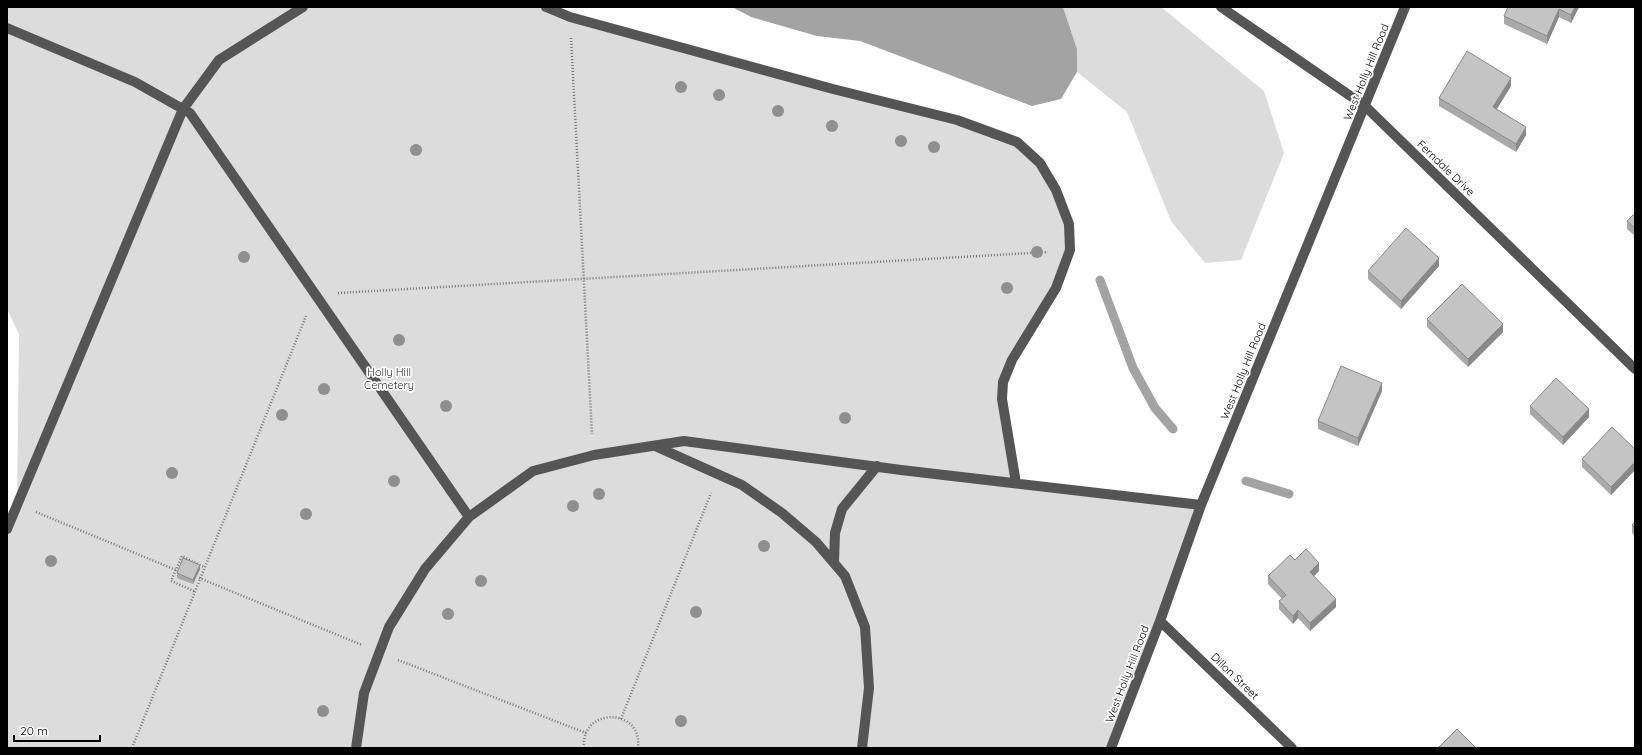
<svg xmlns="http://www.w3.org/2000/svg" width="1642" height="755" viewBox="0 0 1642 755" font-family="Quicksand,sans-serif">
	<rect width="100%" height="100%" fill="#fff"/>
	<path fill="#dcdcdc" d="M7,7h539l471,135 39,48 14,60 -67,132 13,101 185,22 -90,243h-1104v-219l10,-25 2,-170 -12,-25z
		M1063,7h98l103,84 20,62 -43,107 -36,3 -34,-42 -44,-109 -50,-40v-23z"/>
	<path fill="#a3a3a3" d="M732,7h331l14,42v23l-16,27 -29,7 -172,-65 -43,-5 -66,-19z"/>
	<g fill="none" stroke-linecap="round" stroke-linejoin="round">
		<path stroke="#a3a3a3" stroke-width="9" d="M1100,280l33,88 22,40 18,21
			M1246,481l43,13"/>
		<path stroke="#777" stroke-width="2.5" stroke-dasharray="1 2" stroke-linecap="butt" d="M571,38l21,396
			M338,293l710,-41
			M36,512l140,58
			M199,578l163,67
			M194,591l-23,-10 11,-25 22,11
			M398,660l188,73
			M621,719l90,-226
			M132,748l174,-432
			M584,748c-4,-41 59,-41 54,0"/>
		<path stroke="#555" stroke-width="10" d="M546,7l24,10 263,72 124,31 60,22 23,21 16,27 13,34 1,26 -14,38 -44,72 -9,22 -1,17 14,84
			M1221,7l144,99 270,263
			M7,28l128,54 55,31 279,404
			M655,446l87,39 40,28 34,29 29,34 20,51 4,61 -7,60
			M7,529l176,-420 36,-49 84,-53
			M834,562l1,-29 7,-24 35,-43
			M1160,621l132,127
			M356,748l8,-55 25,-66 36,-58 44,-52 64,-46 61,-16 90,-14 217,29 300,35
			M1111,748l49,-127 41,-116 204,-498"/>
	</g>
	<g fill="#8f8f8f">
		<circle cx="681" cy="87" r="6"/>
		<circle cx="719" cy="95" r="6"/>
		<circle cx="778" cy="111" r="6"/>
		<circle cx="832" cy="126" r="6"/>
		<circle cx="901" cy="141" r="6"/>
		<circle cx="934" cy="147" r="6"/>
		<circle cx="416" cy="150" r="6"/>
		<circle cx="1037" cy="252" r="6"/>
		<circle cx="244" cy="257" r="6"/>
		<circle cx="1007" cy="288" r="6"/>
		<circle cx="399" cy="340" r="6"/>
		<circle cx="324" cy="389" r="6"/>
		<circle cx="446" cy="406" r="6"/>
		<circle cx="282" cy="415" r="6"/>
		<circle cx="845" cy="418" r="6"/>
		<circle cx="172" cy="473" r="6"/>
		<circle cx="394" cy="481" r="6"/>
		<circle cx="599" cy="494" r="6"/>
		<circle cx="573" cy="506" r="6"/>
		<circle cx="306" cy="514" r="6"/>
		<circle cx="764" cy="546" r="6"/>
		<circle cx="51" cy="561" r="6"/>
		<circle cx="481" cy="581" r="6"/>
		<circle cx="696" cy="612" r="6"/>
		<circle cx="448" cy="614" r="6"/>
		<circle cx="323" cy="711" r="6"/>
		<circle cx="681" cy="721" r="6"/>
	</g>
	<path fill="#a9a9a9" d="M1579,7l-8,16 -12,-6 -12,27 -43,-20v-8z
		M1511,86l-14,23 29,26 -10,17 -77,-46v-8z
		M1635,213v23l-8,-7v-8z
		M1439,266l-38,43 -33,-30v-8z
		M1427,319l76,13 -35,35 -41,-40z
		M1382,391l-24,55 -40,-17v-8z
		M1530,406l59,11 -26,28 -33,-31z
		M1635,449v21l-24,25 -29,-28v-8z
		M1635,522v14l-3,-3v-8z
		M200,569l-7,15 -16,-6v-5z
		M1319,571l-5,5 22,31 -26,24 -12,-13 -5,6 -14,-15v-8l3,-2 -14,-15v-8z"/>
	<path fill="#898989" d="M1575,7h4l-8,16v-8z
		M1559,9v8l-12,27v-8z
		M1511,78v8l-18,29v-8z
		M1526,127v8l-10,17v-8z
		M1439,258v8l-38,43v-8z
		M1503,324v8l-35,35v-8z
		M1382,383v8l-24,55v-8z
		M1589,409v8l-26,28v-8z
		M1635,462v8l-24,25v-8z
		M1319,563v8l-9,9v-8z
		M200,565v4l-7,15v-4z
		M1336,599v8l-26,24v-8z
		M1298,610v8l-5,6v-8z"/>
	<path fill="#c4c4c4" stroke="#898989" d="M1508,7h67l-4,8 -12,-6 -12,27 -43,-20z
		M1467,51l44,27 -18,29 33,20 -10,17 -77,-46z
		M1635,213v15l-8,-7z
		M1406,228l33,30 -38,43 -33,-30z
		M1462,284l41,40 -35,35 -41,-40z
		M1341,366l41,17 -24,55 -40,-17z
		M1556,378l33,31 -26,28 -33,-31z
		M1612,427l23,22v13l-24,25 -29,-28z
		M1635,522v6l-3,-3z
		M1306,549l13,14 -9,9 26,27 -26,24 -12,-13 -5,6 -14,-15 7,-6 -18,-19 22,-21 5,5z
		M183,558l17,7 -7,15 -16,-7z
		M1457,729l19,19h-38z"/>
	<g text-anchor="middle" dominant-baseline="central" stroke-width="3.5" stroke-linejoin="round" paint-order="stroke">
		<g font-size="11" fill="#000" stroke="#fff">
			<text transform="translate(1366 72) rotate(-68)">West Holly Hill Road</text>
			<text transform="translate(1446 168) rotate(44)">Ferndale Drive</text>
			<text transform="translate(1243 371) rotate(-68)">West Holly Hill Road</text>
			<text transform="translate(1127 674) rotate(-69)">West Holly Hill Road</text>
			<text transform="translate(1235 676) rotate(44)">Dillon Street</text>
		</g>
		<g font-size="11" fill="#333" stroke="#fff">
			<text x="389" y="372">Holly Hill<tspan x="389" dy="13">Cemetery</tspan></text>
		</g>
	</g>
	<rect width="1642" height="755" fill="none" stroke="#000000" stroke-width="16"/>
	<path d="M14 735v6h86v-6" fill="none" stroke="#000000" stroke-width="2"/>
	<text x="20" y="735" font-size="12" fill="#000000" stroke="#ffffff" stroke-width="3" paint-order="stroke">20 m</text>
</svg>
